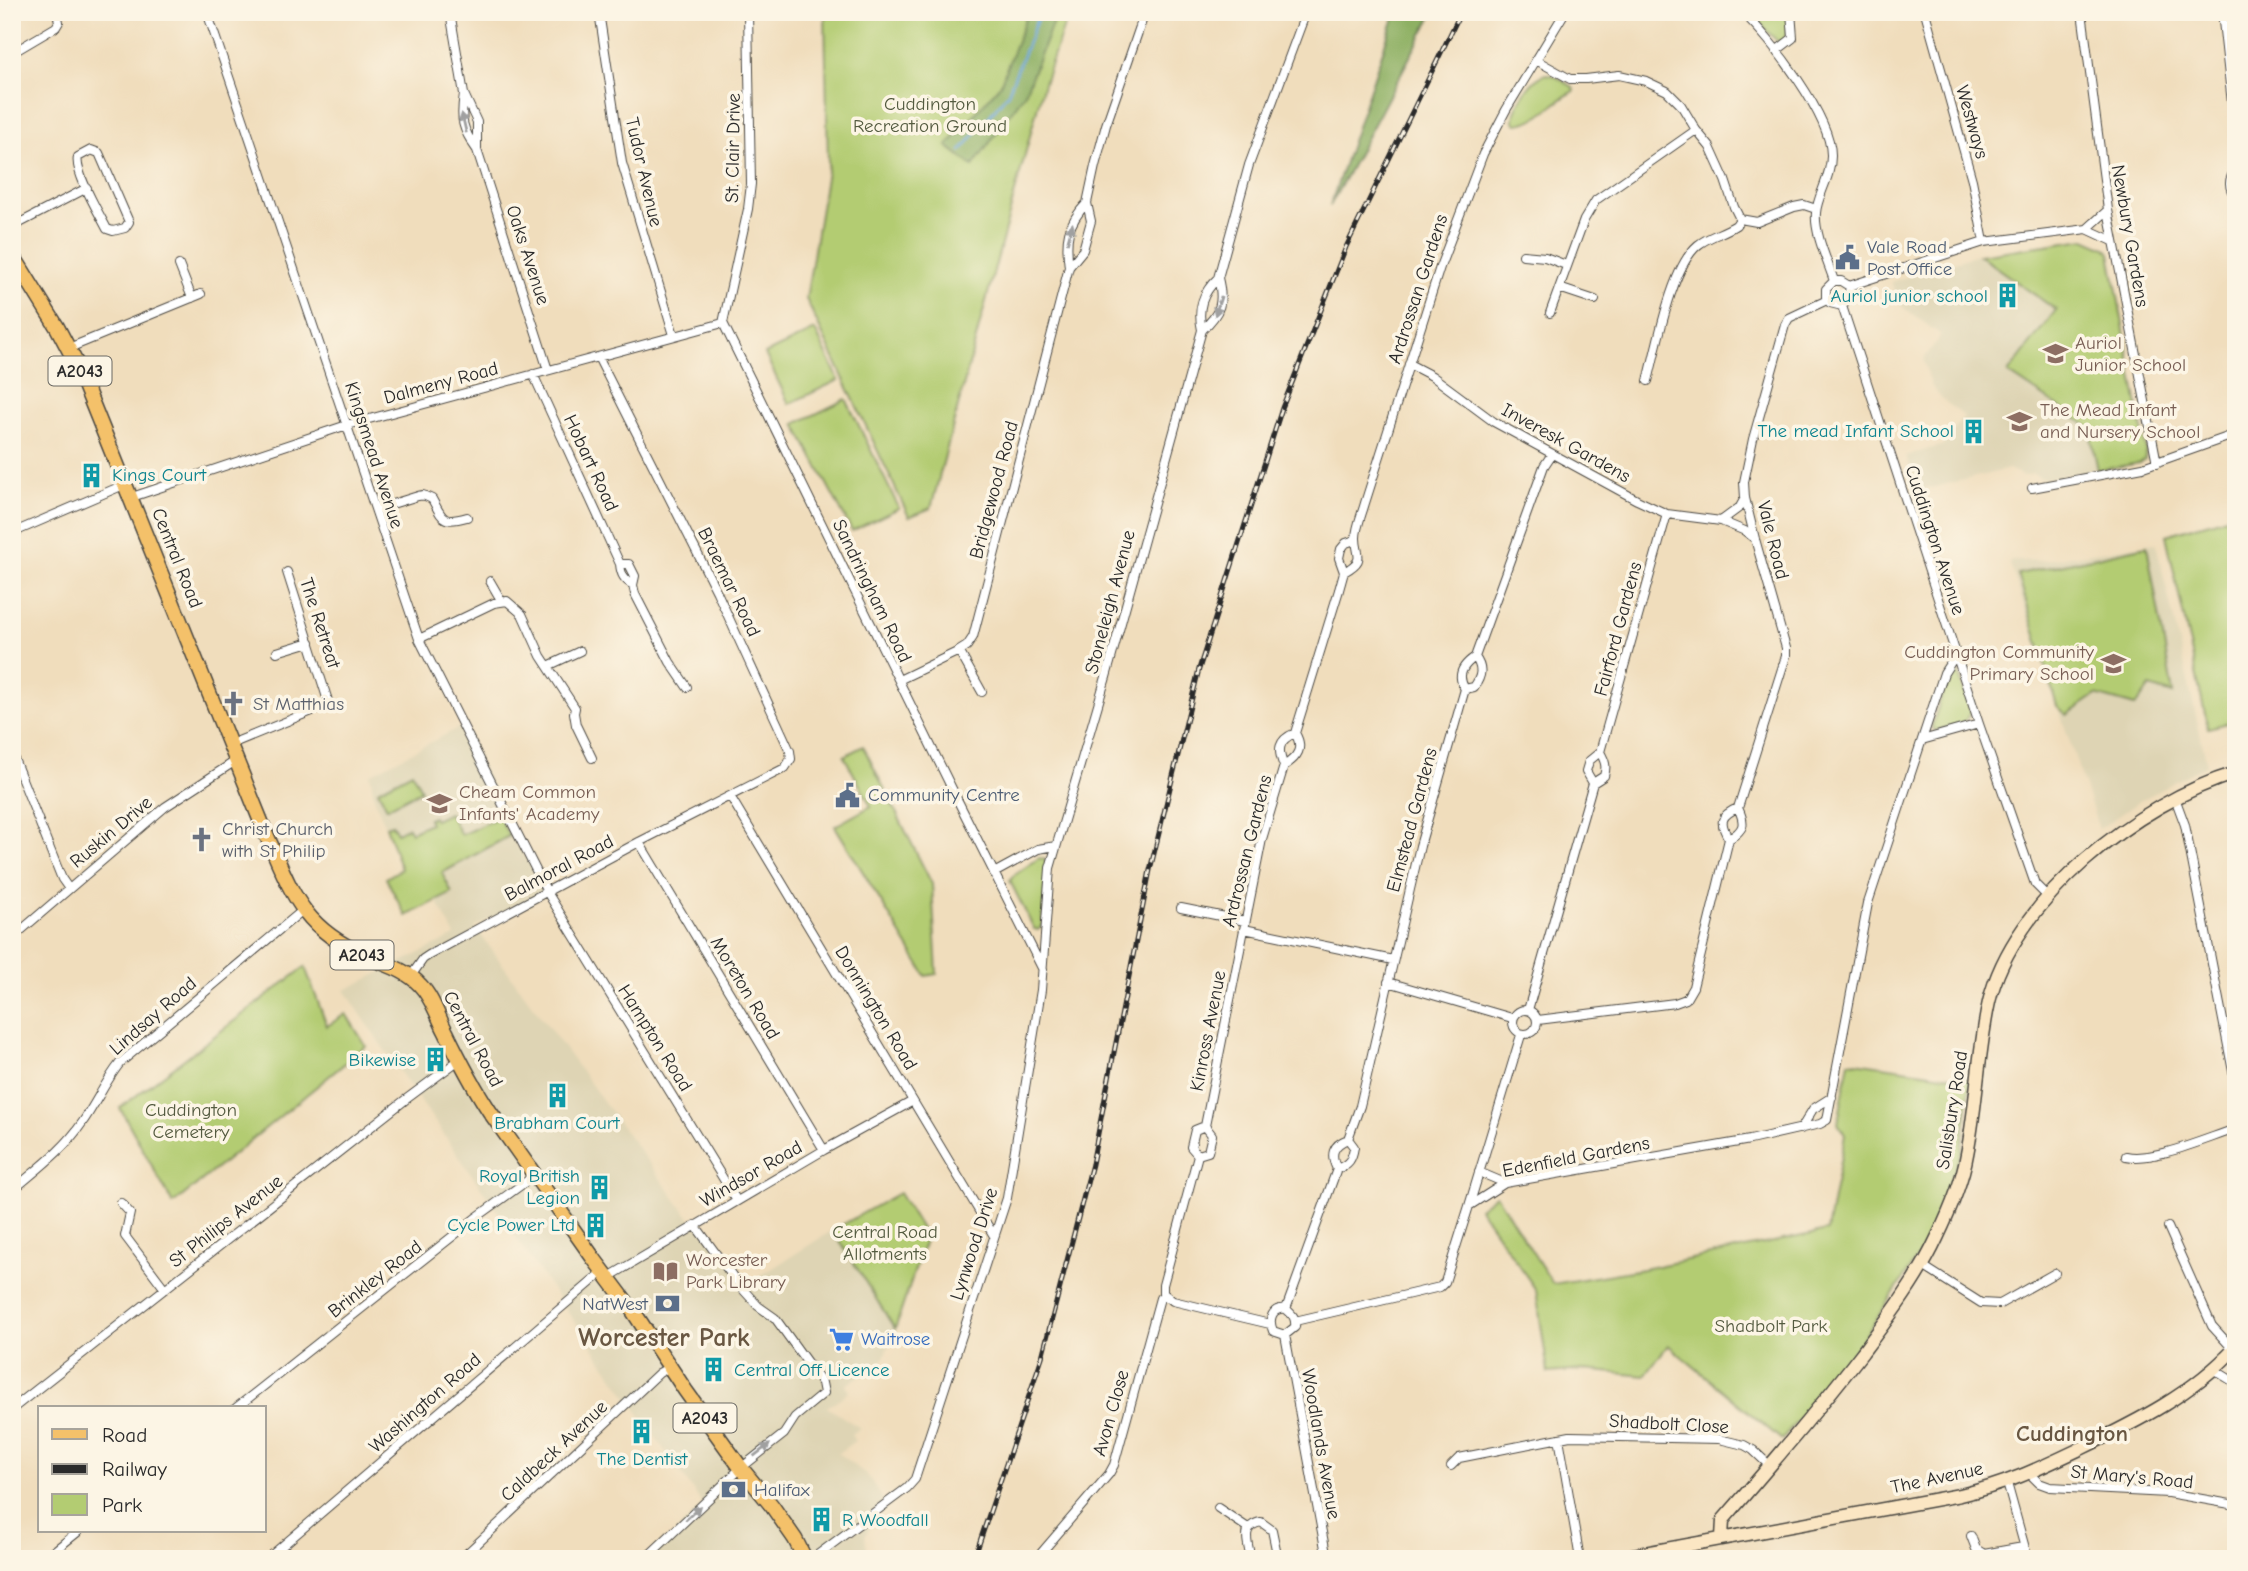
<svg xmlns="http://www.w3.org/2000/svg" width="2248" height="1571" viewBox="0 0 2248 1571" font-family="'Comic Neue',sans-serif">
	<rect width="100%" height="100%" fill="#fcf5e5"/>
	<filter id="ink" filterUnits="userSpaceOnUse"><feTurbulence type="fractalNoise" baseFrequency=".0143" numOctaves="2"/><feDisplacementMap in="SourceGraphic" scale="14" xChannelSelector="R" yChannelSelector="G"/><feConvolveMatrix kernelMatrix="1 2 1 2 8 2 1 2 1" color-interpolation-filters="sRGB"/></filter>
	<filter id="wash" filterUnits="userSpaceOnUse"><feTurbulence type="fractalNoise" baseFrequency=".00686" numOctaves="4" result="noise"/><feDisplacementMap in="SourceGraphic" scale="28" xChannelSelector="R" yChannelSelector="G"/><feGaussianBlur stdDeviation="1.57" result="paint"/><feColorMatrix in="noise" values="0 0 0 0 0 0 0 0 0 0 0 0 0 0 0 0 0 1.4 0 .05"/><feComposite in="paint" operator="in"/></filter>
	<g filter="url(#wash)">
		<rect width="100%" height="100%" fill="#f0ddbc"/>
		<path fill="#ded4b4" d="M2085,239l22,10 3,4 37,199 -2,7 -5,4 -97,16 -10,-5 -9,2 -15,-7 -91,22 -12,-35 37,-11 21,-29 -21,-16 -11,-13 -9,-27 18,-25 -40,-29 -10,-24 86,-27z
			M2156,543l51,221 -69,38 -39,27 -90,-268 37,-1z
			M462,726l82,164 -69,37 207,281 67,75 84,-53 62,99 -12,31 -37,25 3,7 -22,15 33,21 -9,6 4,7 -17,12 30,23 16,25 -19,35 3,23h-220l55,-54 -326,-466 -32,-49 110,-54 -18,-35 -31,15 -20,-38 15,-9 -27,-72 -4,-23z"/>
		<path fill="#b3cc72" stroke="#6f7c4e" stroke-width="2" d="M825,12h244l-25,71 -113,425 -22,9 -103,-218 22,-134z
			M1748,12h39l2,19 -4,8 -6,3 -3,-2z
			M1546,74l7,1 20,12 1,4c-19,10 -36,31 -57,33l-3,-3c-1,-14 17,-43 32,-47z
			M2085,239l21,9 4,5 36,198 -1,8 -5,4 -42,7 -9,-43 -81,-54 48,-63 -77,-55z
			M815,330l24,50 -50,24 -24,-50z
			M846,399l53,109 -47,23 -57,-107z
			M2236,514v207l-28,7 -42,-193z
			M2147,546l26,148 -23,-7 -15,19 -39,-11 -29,20 -10,-9 -39,-132z
			M1954,671l5,4 12,36c-4,15 -21,16 -35,20l-4,-3v-2l17,-53z
			M863,746l69,138 5,90 -11,2 -91,-150 36,-20 -27,-50z
			M412,772l9,18 -34,18 -9,-18z
			M449,813l12,22 38,-18 10,19 -67,37 10,20 -46,23 -20,-38 15,-9 -15,-43 6,-2 5,9 11,-6 3,5 19,-9 -2,-4 5,-2 2,3z
			M1039,858l5,1 3,5 -5,57 -1,6 -3,3 -4,-1 -24,-48 3,-5z
			M305,967l22,59 19,-12 20,32 -193,158 -53,-96z
			M1849,1061l122,18 -10,74 -28,77 -13,24 -58,86 -25,33 -55,67 -114,-95 -23,31 -61,-6 -36,3 -12,-83 -57,-82 17,-13 57,89 90,-15 184,-38 18,-96 -7,-12z
			M899,1193l27,44 -31,92 -62,-99z"/>
		<path fill="#8eb064" stroke="#5c6e48" stroke-width="2" d="M1028,12h29l-32,81 -52,73 -26,-20 53,-61z
			M1396,12h38l-104,194z"/>
		<g fill="none" stroke-linecap="round" stroke-linejoin="round">
			<path stroke="#69a5da" stroke-width="2.5" d="M961,151l47,-58 32,-81"/>
		</g>
	</g>
	<g filter="url(#ink)">
		<g fill="none" stroke-linecap="round" stroke-linejoin="round">
			<defs>
				<path id="street" d="M207,12l212,627 128,253 190,309
					M450,12l14,82 13,28v28
					M599,12l23,151 52,172
					M1742,12c29,26 90,106 89,144 0,22 -14,40 -15,57 -2,20 12,49 18,68
					M1925,12l47,168 12,62
					M2082,12l26,198 49,253
					M2222,12l14,128
					M1776,51l17,-13 -2,-26
					M12,53l44,-26 3,-5 -2,-10
					M1536,60l34,19h16l33,-4 27,6 21,10 14,14 15,25 14,17 15,33 9,27 6,12 17,3 37,-15 10,-2 12,4
					M464,94c-4,26 -2,35 13,56l71,220
					M91,150l8,3 30,69 -4,6 -12,3 -6,-2c-8,-16 -33,-57 -29,-72z
					M2236,170c-8,8 -8,18 0,27
					M12,227l75,-39
					M2087,229l21,-19
					M1523,255l22,2 21,8
					M179,265l13,33
					M1069,267l14,-17 8,-29 -4,-18 8,-37 11,-41 39,-113
					M1834,281l-8,8v8l4,6 12,3
					M1834,281h7l8,5 1,10 -8,10
					M1849,286l135,-44 103,-13 26,12
					M1559,288l36,12
					M1842,306l137,418 56,160 13,13
					M1550,313l34,-93 12,-20 100,-70
					M723,323l235,478 85,169
					M723,323l25,-114 3,-25 -3,-172
					M1202,330c19,-17 22,-28 16,-52l31,-113 57,-153
					M69,348l132,-54
					M1409,364l23,12 62,46 143,78 30,14 54,7 24,10 10,8
					M533,374l87,190c1,11 4,16 13,21
					M1648,381c9,-34 23,-114 50,-136 11,-9 26,-12 38,-20l4,-6
					M2032,488l111,-21 93,-33
					M132,497l215,-72 376,-102
					M376,509l42,-13 5,-1 9,4c11,20 10,25 35,18
					M1721,521l19,-14 5,-9
					M12,533l114,-49
					M620,564h9l6,12 -2,9 2,9 35,68 17,25
					M1344,572c23,-13 12,-16 12,-34 0,-11 6,-24 9,-35l75,-236 43,-113 23,-44 59,-98
					M490,581l11,19
					M419,639l75,-36 13,-2 15,13 19,42 34,52 -1,5 2,12 16,33
					M959,651l23,41
					M277,652l33,-10
					M548,666l32,-15
					M899,680l60,-29 8,-5 6,-9 96,-370c-4,-28 -2,-43 18,-64
					M1465,689l9,-2c8,-11 9,-19 1,-30
					M1922,740l57,-16
					M231,744l98,-40 -42,-132
					M12,754l50,125 7,10
					M1284,766c-7,-16 -6,-26 11,-33
					M1593,783l-7,-12 3,-10 11,-9 67,-238
					M730,796l264,440
					M2175,798l10,27 51,262
					M1729,839c15,-9 17,-15 9,-31l48,-152v-8l-31,-109 -10,-41 -1,-16 9,-43 32,-114 4,-7 38,-18
					M639,842l185,308
					M994,873l44,-24 18,-3
					M1181,908l64,13
					M1244,929l149,31
					M12,938l153,-131 72,-47
					M411,976l12,-17 6,-4 210,-113 146,-74 6,-9 -1,-8 -73,-159 -119,-235
					M1388,982l124,36
					M1513 1022a12 12 0 1 1 24 0a12 12 0 1 1-24 0Z
					M1528,1010l65,-227 11,-7c3,-10 1,-15 -4,-24
					M1538,1020l137,-17 11,-4 7,-12 36,-148c-10,-16 -9,-24 9,-31
					M1801,1129l12,-20 19,-12
					M1198,1155l10,-3 4,-17 -7,-9 57,-287 22,-73c14,-9 20,-18 11,-33l44,-143 5,-18 -5,-14 2,-9 5,-6 9,-3
					M1198,1155l-35,130v8l10,8 97,23
					M1198,1155l-7,-8 4,-17 10,-4
					M2126,1156c28,6 81,-18 110,-27
					M1337,1169c12,-5 15,-9 17,-22l-6,-8
					M1479,1172l26,11
					M12,1191c24,-21 52,-41 70,-68 14,-20 23,-41 38,-60l183,-153
					M121,1203l9,10 -5,23 40,53
					M1469,1206l52,-171
					M2168,1227l44,99 22,24
					M1923,1266l58,37 19,1 55,-31
					M607,1278l217,-128 89,-49
					M1286,1309l51,-140c-7,-14 -5,-24 11,-30l12,-33 60,-260 45,-157c-9,-14 -2,-24 10,-32l55,-152 14,-39 8,-12
					M1295,1321l145,-34 5,-5 24,-76 36,-23 245,-43 70,-16 7,-4 41,-217 76,-230 12,-19
					M1285,1335l42,224
					M1285,1335l-12,-4c-5,-12 -1,-24 13,-22
					M1285,1335l10,-8c1,-9 -2,-12 -9,-18
					M2213,1369l21,13
					M2236,1375l-2,7 2,31
					M236,1408l241,-191 58,-42
					M12,1409l393,-309 54,-40
					M1559,1438l21,121
					M1451,1466l8,-8 111,-22 149,3 25,6 9,5 17,16
					M2029,1473l10,10 11,4 118,6 68,12
					M2007,1483l21,76
					M1218,1508l30,20
					M1971,1536l5,13 8,5
					M1686,1545l2,14
					M44,1559l35,-28
					M267,1559l336,-287
					M461,1559l198,-186 11,-6
					M645,1559l96,-91 43,-34 11,-17 29,-24 -2,-10 -47,-65 -17,-12 -19,-21 -44,-60
					M812,1559l95,-71 8,-9 92,-281 34,-208 9,-122 56,-191 96,-347c-5,-21 0,-37 16,-52
					M1036,1559l73,-85 5,-9 46,-167 5,-2
					M1251,1559c-3,-16 -11,-33 10,-37l11,8 6,29
					M1983,1559l1,-5 39,-7"/>
				<path id="secondary" d="M1722,1538l1,-18c48,-55 95,-110 139,-167 27,-36 56,-74 75,-115 13,-27 25,-55 30,-84 10,-51 11,-102 22,-152 24,-102 150,-200 247,-229
					M1612,1559l348,-64c45,-10 78,-26 120,-46 56,-27 113,-55 156,-102"/>
				<path id="primary" d="M12,254l45,73 19,36 190,471c26,58 35,93 98,121 19,9 42,14 56,30 12,12 18,32 26,47 13,27 27,54 44,80l104,147 39,52 52,79 56,78 31,38 23,33 10,20"/>
			</defs>
			<use href="#street" stroke="#494641" stroke-width="10"/>
			<use href="#secondary" stroke="#494641" stroke-width="15"/>
			<use href="#primary" stroke="#494641" stroke-width="17"/>
			<use href="#street" stroke="#fff" stroke-width="8"/>
			<use href="#secondary" stroke="#fbe6c3" stroke-width="12"/>
			<use href="#primary" stroke="#f4c16a" stroke-width="14"/>
			<defs>
				<path id="rail" d="M974,1559l68,-202 50,-193 58,-294 49,-201 83,-261 64,-161 115,-235"/>
			</defs>
			<use href="#rail" stroke="#2b2b2b" stroke-width="5"/>
			<use href="#rail" stroke="#fcf5e5" stroke-width="2.5" stroke-dasharray="8" stroke-linecap="butt"/>
		</g>
		<defs><path id="oneway-solid" d="M-6-.8H1V-3.2L6.5 0L1 3.2V.8H-6Z" transform="scale(1.75)"/></defs>
		<g fill="#a0a0a0">
			<use href="#oneway-solid" transform="translate(464 123) rotate(-103)"/>
			<use href="#oneway-solid" transform="translate(1070 233) rotate(-75)"/>
			<use href="#oneway-solid" transform="translate(1218 306) rotate(108)"/>
			<use href="#oneway-solid" transform="translate(762 1450) rotate(-37)"/>
			<use href="#oneway-solid" transform="translate(693 1513) rotate(-44)"/>
		</g>
	</g>
	<defs>
		<symbol id="civic-bare" viewBox="-9 -9 18 18"><path d="M-.6-6.5H3V-4.5H.6V-3L4-1V1h2V6H-6V1h2V-1L-.6-3ZM-1.2 2.5V6h2.4V2.5Z" fill="#5c6f8a" stroke="#fcf5e5" stroke-width="2.5" paint-order="stroke"/></symbol>
		<symbol id="building-bare" viewBox="-9 -9 18 18"><path d="M-4-6H4V6H1V3H-1V6H-4ZM-2.5-4.3h1.7v1.8h-1.7ZM.8-4.3h1.7v1.8H.8ZM-2.5-1h1.7V.8h-1.7ZM.8-1h1.7V.8H.8Z" fill="#0f9aa8" stroke="#fcf5e5" stroke-width="2.5" paint-order="stroke"/></symbol>
		<symbol id="school-bare" viewBox="-9 -9 18 18"><path d="M0-5L7-2L0 1L-7-2ZM-4 1L0 2.5L4 1V4Q0 6-4 4Z" fill="#8d6e63" stroke="#fcf5e5" stroke-width="2.5" paint-order="stroke"/></symbol>
		<symbol id="church-bare" viewBox="-9 -9 18 18"><path d="M-1.2-6h2.4v3.5h3.3v2.4h-3.3V6h-2.4V-.1h-3.3v-2.4h3.3Z" fill="#6b7280" stroke="#fcf5e5" stroke-width="2.5" paint-order="stroke"/></symbol>
		<symbol id="library-bare" viewBox="-9 -9 18 18"><path d="M-6-4Q-3-5.5-.7-3.5V5Q-3 3-6 4ZM6-4Q3-5.5 .7-3.5V5Q3 3 6 4Z" fill="#8d6e63" stroke="#fcf5e5" stroke-width="2.5" paint-order="stroke"/></symbol>
		<symbol id="bank-bare" viewBox="-9 -9 18 18"><path d="M-6-4H6V4H-6ZM0-2.3a2.3 2.3 0 1 0 0 4.6a2.3 2.3 0 1 0 0-4.6Z" fill="#5c6f8a" stroke="#fcf5e5" stroke-width="2.5" paint-order="stroke"/></symbol>
		<symbol id="supermarket-bare" viewBox="-9 -9 18 18"><path d="M-6-5.5h2.5l.6 2H6L4.5 2H-2.5L-4.4-4H-6ZM-1.5 3.2a1.3 1.3 0 1 0 .1 0ZM3 3.2a1.3 1.3 0 1 0 .1 0Z" fill="#3f7fe0" stroke="#fcf5e5" stroke-width="2.5" paint-order="stroke"/></symbol>
	</defs>
	<g fill-rule="evenodd">
		<use href="#civic-bare" x="1830" y="240" width="35" height="35"/>
		<use href="#building-bare" x="1990" y="278" width="35" height="35"/>
		<use href="#school-bare" x="2038" y="336" width="35" height="35"/>
		<use href="#school-bare" x="2002" y="404" width="35" height="35"/>
		<use href="#building-bare" x="1956" y="414" width="35" height="35"/>
		<use href="#building-bare" x="74" y="458" width="35" height="35"/>
		<use href="#school-bare" x="2096" y="646" width="35" height="35"/>
		<use href="#church-bare" x="216" y="686" width="35" height="35"/>
		<use href="#civic-bare" x="830" y="778" width="35" height="35"/>
		<use href="#school-bare" x="422" y="786" width="35" height="35"/>
		<use href="#church-bare" x="184" y="822" width="35" height="35"/>
		<use href="#building-bare" x="418" y="1042" width="35" height="35"/>
		<use href="#building-bare" x="540" y="1078" width="35" height="35"/>
		<use href="#building-bare" x="582" y="1170" width="35" height="35"/>
		<use href="#building-bare" x="578" y="1208" width="35" height="35"/>
		<use href="#library-bare" x="648" y="1254" width="35" height="35"/>
		<use href="#bank-bare" x="650" y="1286" width="35" height="35"/>
		<use href="#supermarket-bare" x="824" y="1322" width="35" height="35"/>
		<use href="#building-bare" x="696" y="1352" width="35" height="35"/>
		<use href="#building-bare" x="624" y="1414" width="35" height="35"/>
		<use href="#bank-bare" x="716" y="1472" width="35" height="35"/>
		<use href="#building-bare" x="804" y="1502" width="35" height="35"/>
	</g>
	<g text-anchor="middle" dominant-baseline="central" stroke-width="7" stroke-linejoin="round" paint-order="stroke">
		<g fill="#fcf5e5" stroke="#6a6863" stroke-width="2">
			<rect x="48.5" y="356.5" width="63" height="29" rx="5"/>
			<rect x="330.5" y="940.5" width="63" height="29" rx="5"/>
			<rect x="673.5" y="1403.5" width="63" height="29" rx="5"/>
		</g>
		<g font-size="18" font-weight="bold" fill="#2b2b2b">
			<text x="80" y="371">A2043</text>
			<text x="362" y="955">A2043</text>
			<text x="705" y="1418">A2043</text>
		</g>
		<g font-size="19" fill="#545b40" stroke="#fcf5e5">
			<text x="930" y="104">Cuddington<tspan x="930" dy="22">Recreation Ground</tspan></text>
			<text x="191" y="1110">Cuddington<tspan x="191" dy="22">Cemetery</tspan></text>
			<text x="885" y="1232">Central Road<tspan x="885" dy="22">Allotments</tspan></text>
			<text x="1771" y="1326">Shadbolt Park</text>
		</g>
		<g font-size="19" fill="#2b2b2b" stroke="#fcf5e5">
			<text transform="translate(1972 122) rotate(74)">Westways</text>
			<text transform="translate(733 148) rotate(-89)">St. Clair Drive</text>
			<text transform="translate(644 172) rotate(77)">Tudor Avenue</text>
			<text transform="translate(2130 236) rotate(80)">Newbury Gardens</text>
			<text transform="translate(528 255) rotate(72)">Oaks Avenue</text>
			<text transform="translate(1418 289) rotate(-72)">Ardrossan Gardens</text>
			<text transform="translate(441 383) rotate(-15)">Dalmeny Road</text>
			<text transform="translate(1566 443) rotate(29)">Inveresk Gardens</text>
			<text transform="translate(374 455) rotate(72)">Kingsmead Avenue</text>
			<text transform="translate(591 463) rotate(65)">Hobart Road</text>
			<text transform="translate(994 490) rotate(-75)">Bridgewood Road</text>
			<text transform="translate(1773 540) rotate(76)">Vale Road</text>
			<text transform="translate(1935 540) rotate(72)">Cuddington Avenue</text>
			<text transform="translate(177 558) rotate(68)">Central Road</text>
			<text transform="translate(729 582) rotate(64)">Braemar Road</text>
			<text transform="translate(872 591) rotate(64)">Sandringham Road</text>
			<text transform="translate(1110 602) rotate(-75)">Stoneleigh Avenue</text>
			<text transform="translate(320 623) rotate(72)">The Retreat</text>
			<text transform="translate(1618 629) rotate(-75)">Fairford Gardens</text>
			<text transform="translate(1412 820) rotate(-75)">Elmstead Gardens</text>
			<text transform="translate(111 832) rotate(-40)">Ruskin Drive</text>
			<text transform="translate(1247 851) rotate(-76)">Ardrossan Gardens</text>
			<text transform="translate(559 868) rotate(-28)">Balmoral Road</text>
			<text transform="translate(745 988) rotate(59)">Moreton Road</text>
			<text transform="translate(876 1008) rotate(59)">Donnington Road</text>
			<text transform="translate(153 1016) rotate(-41)">Lindsay Road</text>
			<text transform="translate(1208 1031) rotate(-79)">Kinross Avenue</text>
			<text transform="translate(655 1038) rotate(58)">Hampton Road</text>
			<text transform="translate(473 1039) rotate(62)">Central Road</text>
			<text transform="translate(1952 1110) rotate(-81)">Salisbury Road</text>
			<text transform="translate(1576 1157) rotate(-11)">Edenfield Gardens</text>
			<text transform="translate(751 1174) rotate(-30)">Windsor Road</text>
			<text transform="translate(226 1221) rotate(-38)">St Philips Avenue</text>
			<text transform="translate(974 1244) rotate(-72)">Lynwood Drive</text>
			<text transform="translate(375 1279) rotate(-38)">Brinkley Road</text>
			<text transform="translate(425 1403) rotate(-41)">Washington Road</text>
			<text transform="translate(1111 1413) rotate(-74)">Avon Close</text>
			<text transform="translate(1669 1424) rotate(3)">Shadbolt Close</text>
			<text transform="translate(1321 1444) rotate(80)">Woodlands Avenue</text>
			<text transform="translate(554 1451) rotate(-43)">Caldbeck Avenue</text>
			<text transform="translate(2132 1477) rotate(5)">St Mary's Road</text>
			<text transform="translate(1937 1478) rotate(-12)">The Avenue</text>
		</g>
		<g font-size="19" fill="#4e5e75" stroke="#fcf5e5" text-anchor="start">
			<text x="1867" y="247">Vale Road<tspan x="1867" dy="22">Post Office</tspan></text>
			<text x="868" y="795">Community Centre</text>
			<text x="648" y="1304" text-anchor="end">NatWest</text>
			<text x="754" y="1490">Halifax</text>
		</g>
		<g font-size="19" fill="#0d838f" stroke="#fcf5e5" text-anchor="end">
			<text x="1988" y="296">Auriol junior school</text>
			<text x="1954" y="431">The mead Infant School</text>
			<text x="112" y="475" text-anchor="start">Kings Court</text>
			<text x="416" y="1060">Bikewise</text>
			<text x="557" y="1123" text-anchor="middle">Brabham Court</text>
			<text x="580" y="1176">Royal British<tspan x="580" dy="22">Legion</tspan></text>
			<text x="575" y="1225">Cycle Power Ltd</text>
			<text x="734" y="1370" text-anchor="start">Central Off Licence</text>
			<text x="642" y="1459" text-anchor="middle">The Dentist</text>
			<text x="842" y="1520" text-anchor="start">R Woodfall</text>
		</g>
		<g font-size="19" fill="#785e54" stroke="#fcf5e5" text-anchor="start">
			<text x="2075" y="343">Auriol<tspan x="2075" dy="22">Junior School</tspan></text>
			<text x="2040" y="410">The Mead Infant<tspan x="2040" dy="22">and Nursery School</tspan></text>
			<text x="2094" y="652" text-anchor="end">Cuddington Community<tspan x="2094" dy="22">Primary School</tspan></text>
			<text x="459" y="792">Cheam Common<tspan x="459" dy="22">Infants' Academy</tspan></text>
			<text x="686" y="1260">Worcester<tspan x="686" dy="22">Park Library</tspan></text>
		</g>
		<g font-size="19" fill="#5b616d" stroke="#fcf5e5" text-anchor="start">
			<text x="253" y="704">St Matthias</text>
			<text x="222" y="829">Christ Church<tspan x="222" dy="22">with St Philip</tspan></text>
		</g>
		<g font-size="19" fill="#366cbe" stroke="#fcf5e5" text-anchor="start">
			<text x="861" y="1339">Waitrose</text>
		</g>
		<g font-size="23" font-weight="bold" fill="#695742" stroke="#fcf5e5">
			<text x="2072" y="1433">Cuddington</text>
		</g>
		<g font-size="26" font-weight="bold" fill="#695742" stroke="#fcf5e5">
			<text x="664" y="1338">Worcester Park</text>
		</g>
	</g>
	<rect width="2248" height="1571" fill="none" stroke="#fcf5e5" stroke-width="42"/>
	<rect x="38" y="1406" width="228" height="126" fill="#fcf5e5" stroke="#a8a49b" stroke-width="2"/>
	<rect x="52" y="1429" width="35" height="10" fill="#f4c16a" stroke="#a8a49b" stroke-width="2"/>
	<text x="102" y="1442" font-size="21" fill="#2b2b2b">Road</text>
	<rect x="52" y="1464" width="35" height="10" fill="#2b2b2b" stroke="#a8a49b" stroke-width="2"/>
	<text x="102" y="1476" font-size="21" fill="#2b2b2b">Railway</text>
	<rect x="52" y="1494" width="35" height="21" fill="#b3cc72" stroke="#a8a49b" stroke-width="2"/>
	<text x="102" y="1512" font-size="21" fill="#2b2b2b">Park</text>
</svg>
